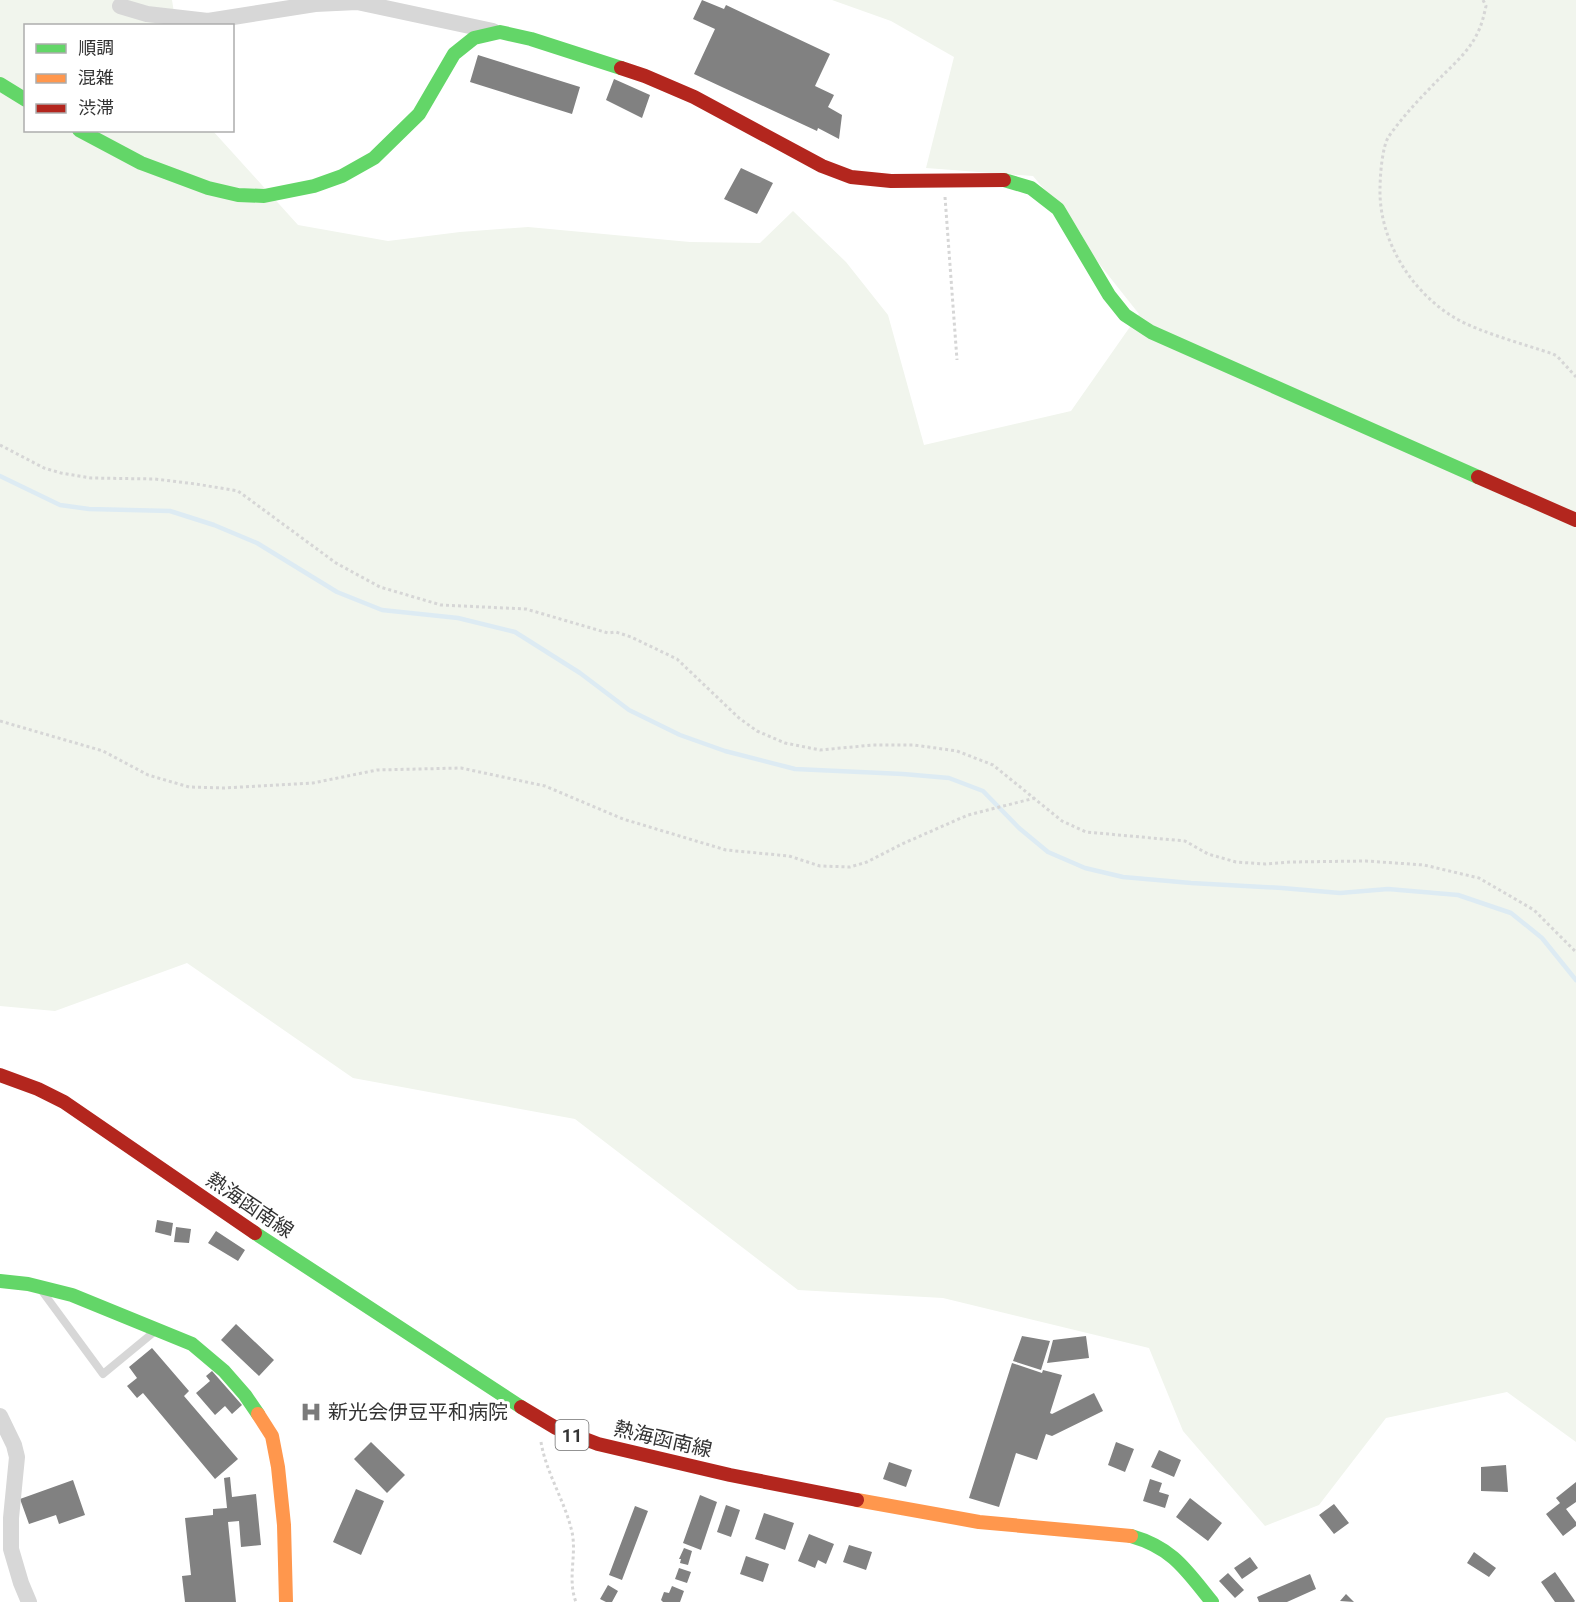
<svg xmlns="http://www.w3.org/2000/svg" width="1576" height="1602" viewBox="0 0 1576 1602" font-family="Roboto,'Noto Sans JP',sans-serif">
	<rect width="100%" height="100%" fill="#fff"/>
	<path fill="#f1f5ed" d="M0,0h172l4,25 -150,1v104l187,1 85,94 90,16 72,-9 68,-5 162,15 70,1 33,-32 53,51 42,53 36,130 147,-34 68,-97 -46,-58 -13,-24 -47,-56 -107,-8 28,-111 -63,-36 -59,-21h744v1442l-69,-50 -121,26 -67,87 -54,21 -82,-95 -34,-83 -206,-50 -145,-8 -223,-171 -222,-41 -166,-115 -132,48 -55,-5z"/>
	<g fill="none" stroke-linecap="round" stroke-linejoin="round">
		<path stroke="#ddebf3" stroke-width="4.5" d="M0,476l60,29 29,4 81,2 44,14 43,18 80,49 45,18 76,8 57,14 65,41 49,37 51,25 45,16 70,18 108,5 46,4 34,13 36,37 29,24 37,16 38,9 68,6 91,5 58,5 48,-4 70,6 53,18 31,25 34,42"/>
	</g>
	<path fill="#818181" d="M702,0l22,9 2,-4 104,49 -15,32 19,9 -6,12 14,8 -3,24 -21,-11 -1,3 -123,-57 21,-45 -22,-10z
		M478,55l102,32 -8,27 -102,-32z
		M614,79l36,16 -8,23 -36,-18z
		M741,168l32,15 -16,31 -33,-15z
		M157,1220l16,3 -2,13 -16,-4z
		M176,1227l15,2 -2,14 -15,-1z
		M216,1231l29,19 -7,11 -30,-18z
		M236,1324l38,36 -15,16 -38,-36z
		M1022,1336l28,5 -9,29 -28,-9z
		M1086,1336l3,22 -42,5 6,-23z
		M152,1348l37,43 -5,5 54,63 -23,20 -72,-86 -6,5 -10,-12 10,-8 -8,-11z
		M1012,1363l30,10 1,-3 19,5 -12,38 2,1 42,-21 9,18 -51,25 -6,-2 -9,26 -21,-7 -17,54 -30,-9z
		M212,1371l30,34 -10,9 -7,-8 -10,9 -19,-22 14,-12 -4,-5z
		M371,1442l34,33 -18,18 -33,-34z
		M1116,1442l18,7 -9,23 -17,-7z
		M1159,1450l22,10 -7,17 -23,-10z
		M889,1462l23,8 -6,17 -23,-8z
		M1506,1465l2,27 -27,-1v-24z
		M230,1477l2,20 24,-3 5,51 -20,2 -2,-26 -11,1 8,80h-51l-3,-26 9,-1 -6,-57 28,-3v-6l14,-1 -3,-30z
		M1150,1479l12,4 -3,9 10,3 -4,13 -22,-7z
		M73,1480l12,35 -26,9 -3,-9 -27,9 -9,-25z
		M1576,1482v20l-10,7 10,13v4l-13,10 -17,-22 14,-11 -4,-5z
		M356,1489l28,12 -23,54 -28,-13z
		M700,1495l17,7 -16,48 -18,-7z
		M1190,1498l32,25 -14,18 -32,-24z
		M1334,1504l15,19 -15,11 -15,-19z
		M726,1505l14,5 -9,27 -14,-5z
		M635,1506l13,5 -26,69 -13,-5z
		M764,1513l30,10 -9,27 -30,-11z
		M809,1534l25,10 -8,20 -8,-4 -3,8 -17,-7z
		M849,1545l23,7 -6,18 -23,-8z
		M684,1548l8,3 -4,14 -8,-2 1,-4h-2z
		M1474,1552l22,16 -7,9 -22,-14z
		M746,1556l23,8 -6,18 -23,-8z
		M1250,1557l8,11 -16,11 -8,-11z
		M679,1568l12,4 -4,11 -12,-4z
		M1555,1572l20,29 -1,1h-19l-14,-20z
		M1228,1573l16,17 -9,8 -16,-17z
		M1310,1574l6,15 -29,13h-28l-2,-5z
		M608,1585l10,6 -6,11h-6l-6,-3z
		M672,1586l12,5 -4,11h-17l-2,-2 3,-8 5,1z
		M1346,1594l8,8 -14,-1z"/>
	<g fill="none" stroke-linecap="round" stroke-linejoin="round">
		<path stroke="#d6d6d6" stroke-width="3" stroke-dasharray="3 3" stroke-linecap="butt" d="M1483,0l3,6c-2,9 -4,18 -8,26 -8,18 -24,32 -38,46 -18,18 -36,37 -51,58 -7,10 -9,41 -9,53 -1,51 31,103 75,129 26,15 69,26 98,36l4,2 19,21
			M945,197l12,163
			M0,445l44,23 17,5 30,5 64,1 41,5 42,7 98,72 44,24 61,18 85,4 82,24 8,-1 15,5 46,22 62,59 18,13 28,12 35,7 53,-5h41l43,6 36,14 69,56 24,11 99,9 23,13 28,8 29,2 26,-2 75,-1 58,4 55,13 55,32 42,42
			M0,721l103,30 45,24 41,12 35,1 89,-5 64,-13 84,-2 84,18 78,33 103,31 63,6 31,10 30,1 17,-5 35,-18 66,-29 67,-17
			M541,1442c5,31 24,59 31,90 5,23 -5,47 4,70"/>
		<path stroke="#d7d7d7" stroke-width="8" d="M42,1291l61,83 51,-42"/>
		<path stroke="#d7d7d7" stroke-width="16" d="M120,6l27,8 61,7 107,-17 42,-2 136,29
			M0,1416l14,29 3,12 -6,61v31l10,34 8,19"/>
		<path stroke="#63d668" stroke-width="14" d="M0,84l26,16
			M79,130l62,33 67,25 30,7 26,1 50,-10 28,-10 32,-18 45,-44 35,-60 20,-16 26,-6 31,7 90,29
			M1004,180l27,8 27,21 51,86 16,20 26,17 327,145
			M255,1233l266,174
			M0,1281l28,3 44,11 120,49 32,27 21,24 13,19
			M1131,1536c42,12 55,34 81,66"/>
		<path stroke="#ff974d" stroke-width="14" d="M258,1414l14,22 6,31 6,58 2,77
			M857,1500l122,22 152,14"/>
		<path stroke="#b3261e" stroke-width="14" d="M621,68l24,8 49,21 128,69 29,11 40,4 113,-1
			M1478,477l98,43
			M0,1075l38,14 26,13 191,131
			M521,1407l35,21 42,16 132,31 127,25"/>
	</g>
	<defs>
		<symbol id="hospital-bare" viewBox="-9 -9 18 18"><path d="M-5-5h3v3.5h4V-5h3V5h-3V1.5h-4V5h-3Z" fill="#7a7a7a" stroke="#fff" stroke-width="2.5" paint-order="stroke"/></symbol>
	</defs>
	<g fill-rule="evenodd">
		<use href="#hospital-bare" x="296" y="1397" width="30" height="30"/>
	</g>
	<g text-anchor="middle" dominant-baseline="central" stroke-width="6" stroke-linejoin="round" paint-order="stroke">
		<rect fill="#fff" stroke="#707070" stroke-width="1.5" x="555.5" y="1420" width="33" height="30" rx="4.5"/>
		<g font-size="18" font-weight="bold" fill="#333">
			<text x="572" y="1435">11</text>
		</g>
		<g font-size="20" fill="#333" stroke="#fff">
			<text transform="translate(250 1205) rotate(34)">熱海函南線</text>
			<text transform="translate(663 1439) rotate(13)">熱海函南線</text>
		</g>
		<g font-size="20" fill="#333" stroke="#fff" text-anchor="start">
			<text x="328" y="1412">新光会伊豆平和病院</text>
		</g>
	</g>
	<rect x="24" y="24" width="210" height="108" fill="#ffffff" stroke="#adadad" stroke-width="1.5"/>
	<rect x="36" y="44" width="30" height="9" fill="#63d668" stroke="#adadad" stroke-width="1.5"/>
	<text x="78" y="54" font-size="18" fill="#333333">順調</text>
	<rect x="36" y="74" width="30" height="9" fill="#ff974d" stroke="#adadad" stroke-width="1.5"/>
	<text x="78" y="84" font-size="18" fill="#333333">混雑</text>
	<rect x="36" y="104" width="30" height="9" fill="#b3261e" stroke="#adadad" stroke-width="1.5"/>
	<text x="78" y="114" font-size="18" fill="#333333">渋滞</text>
</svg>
